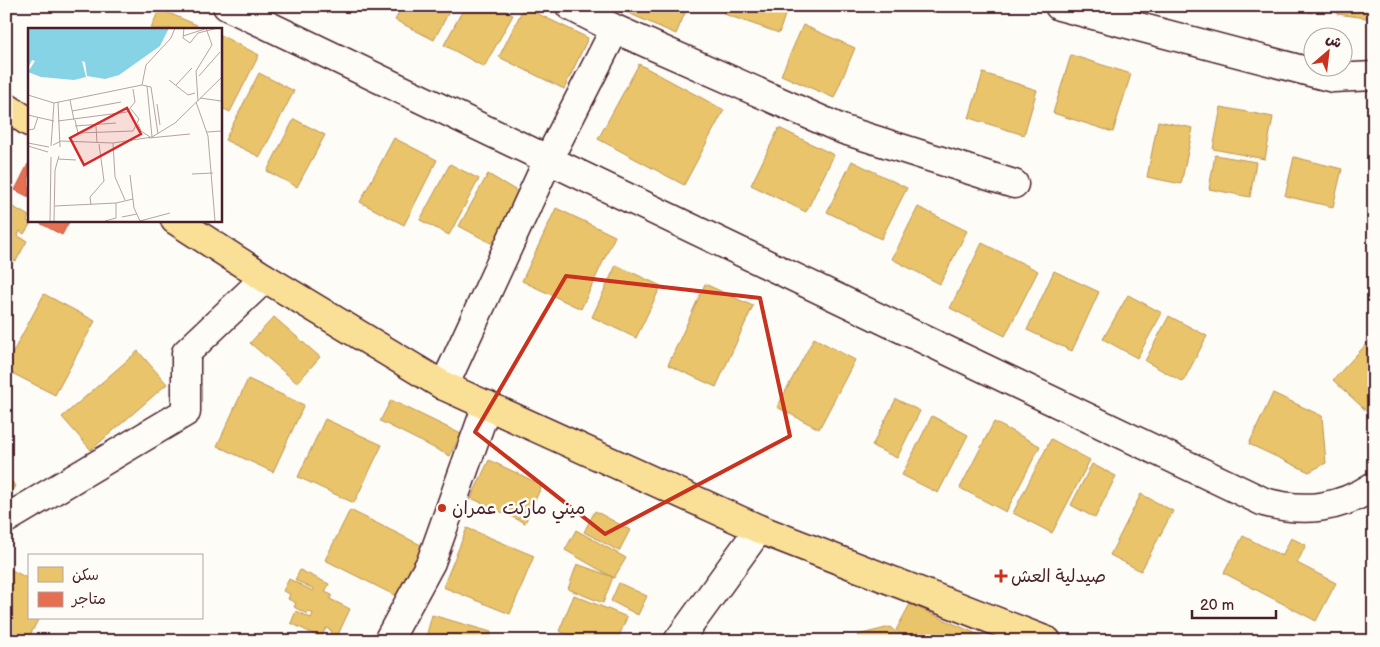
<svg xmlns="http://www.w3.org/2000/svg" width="1380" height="647" viewBox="0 0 1380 647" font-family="'Balsamiq Sans','Playpen Sans Arabic',sans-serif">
	<rect width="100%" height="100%" fill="#fdfcf7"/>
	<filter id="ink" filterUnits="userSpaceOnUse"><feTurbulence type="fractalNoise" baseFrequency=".02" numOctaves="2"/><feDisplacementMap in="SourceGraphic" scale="10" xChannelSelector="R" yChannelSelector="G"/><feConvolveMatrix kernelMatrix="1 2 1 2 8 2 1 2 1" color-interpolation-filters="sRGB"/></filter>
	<g filter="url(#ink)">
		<path fill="#e9c46a" stroke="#b99257" d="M403,6h49l-18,34 -39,-20z
			M465,6h31l17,9 -29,52 -40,-22z
			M620,6h68l-12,28 -57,-25z
			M726,6h62l-9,27 -55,-19z
			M1286,6h28l-2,7z
			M1338,6h36v13l-37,-5z
			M524,7l64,31 -24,51 -65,-32z
			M159,9l38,16 -2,4h-44z
			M803,25l52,23 -21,50 -53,-23z
			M220,35l39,20 -29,57 -10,-5z
			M1071,55l60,19 -18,58 -60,-19z
			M639,64l85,46 -40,75 -86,-46z
			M259,73l35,18 -34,66 -35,-17z
			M983,73l54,17 -13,45 -55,-17z
			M1221,107l52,10 -8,42 -52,-10z
			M294,119l31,16 -28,52 -30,-16z
			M1158,121l35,7 -12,56 -34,-7z
			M779,128l55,27 -28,57 -55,-27z
			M394,138l43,22 -33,65 -44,-23z
			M6,147l7,4 -7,13z
			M1215,155l41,7 -6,35 -41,-8z
			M1294,157l48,12 -9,38 -48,-11z
			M852,161l55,27 -26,51 -54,-27z
			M450,164l29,15 -30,56 -29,-15z
			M488,174l39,23 -25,52 -43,-23z
			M6,203l23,13 -2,5 4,2 -7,11 -4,-3 -2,5 9,5 -11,20 -8,-4 -2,2z
			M918,207l49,24 -27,53 -48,-25z
			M556,208l59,28 -34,73 -59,-28z
			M982,243l56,28 -33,65 -55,-28z
			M616,265l45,21 -25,52 -44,-21z
			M1054,271l45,21 -27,59 -45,-21z
			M705,284l48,22 -37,81 -48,-22z
			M44,294l51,27 -40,74 -49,-25v-5z
			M1128,295l34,18 -25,45 -34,-19z
			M1169,316l38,20 -24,46 -38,-21z
			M274,317l46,40 -23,26 -47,-40z
			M814,338l41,22 -36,69 -42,-22z
			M1372,338l2,2v78l-41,-38z
			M138,351l29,33 -76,66 -29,-33z
			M248,379l56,26 -31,67 -56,-26z
			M1273,393l49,23 4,47 -17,9 -60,-28z
			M896,399l24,12 -23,47 -25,-12z
			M391,400l70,34 -11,22 -70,-35z
			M932,416l36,19 -30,58 -36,-18z
			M325,419l57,26 -28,58 -56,-26z
			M994,422l46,24 -34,66 -46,-24z
			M1051,439l39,21 -38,73 -39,-20z
			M489,460l53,25 -17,38 -54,-25z
			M1092,464l24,12 -21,42 -24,-13z
			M6,474l10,13 -10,7z
			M1141,494l32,17 -32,60 -31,-16z
			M350,510l75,37 -25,51 -75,-38z
			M595,511l35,19 -11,21 -35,-19z
			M467,528l67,28 -24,58 -67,-27z
			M576,530l50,28 -12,20 -49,-28z
			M1243,536l39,20 9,-18 15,7 -9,18 39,20 -20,38 -92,-48z
			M577,564l36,13 -10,26 -35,-14z
			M6,567l23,12v39h10l-12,23h-15l-6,-3z
			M300,570l29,14 -4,8 7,3 -2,4 20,10 -15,32 -8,-1 5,-9 -6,-3 -5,10 -30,-15 5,-12 15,7 2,-4 -5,-3 -1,3 -13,-7 2,-4 -8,-4 2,-5 -7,-3 6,-12 24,12 1,-2 -19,-9z
			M619,583l28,13 -9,19 -27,-14z
			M574,595l53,22 -10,24h-34l-24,-10z
			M910,604l80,36 -82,1 -12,-11z
			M432,615l59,17 -2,9h-64z
			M890,627l16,14h-49l1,-6z"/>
		<path fill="#e76f51" stroke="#b85746" d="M28,164h1v33l-14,-7z
			M34,220h36l-8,15z"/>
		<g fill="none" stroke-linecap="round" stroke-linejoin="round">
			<defs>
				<path id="minor" d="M227,6l1037,496c40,11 75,7 110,-16
					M570,6l45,23 229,101 170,54
					M1059,6l274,72 41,-2
					M444,386l104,-226 67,-131
					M6,519l180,-107v-59l79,-75
					M388,641l43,-79 56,-157
					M678,641l81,-112"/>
				<path id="major" d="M6,107l23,15
					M175,220l90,58 179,108 315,143 288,112"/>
			</defs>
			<use href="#minor" stroke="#4a1f2b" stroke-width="31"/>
			<use href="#major" stroke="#4a1f2b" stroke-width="31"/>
			<use href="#minor" stroke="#fdfcf7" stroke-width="28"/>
			<use href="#major" stroke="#fadf96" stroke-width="28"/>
		</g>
	</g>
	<path fill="none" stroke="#c8321e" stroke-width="4" stroke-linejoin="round" d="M566,276l194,22 30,138 -185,98 -130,-102z"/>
	<g fill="#c8321e" stroke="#fdfcf7" stroke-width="2">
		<circle cx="442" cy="508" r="5"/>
		<path d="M998.5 568.5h5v5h5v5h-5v5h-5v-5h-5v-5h5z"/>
	</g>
	<g text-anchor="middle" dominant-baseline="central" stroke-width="5" stroke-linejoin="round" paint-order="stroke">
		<g font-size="18" fill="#4a1f2b" stroke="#fdfcf7" text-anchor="start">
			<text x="452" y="508">ميني ماركت عمران</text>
			<text x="1011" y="576">صيدلية العش</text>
		</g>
	</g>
	<g transform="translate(28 28)">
		<rect width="194" height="194" fill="#fdfcf7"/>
		<path d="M0,0h141l-9,18 -41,29 -14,4 -18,-3 -2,-14 -3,-1 4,16 -12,3 -33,-3 -13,-5 7,-11 -3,-1 -4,8z" fill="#87d3e6"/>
		<path fill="none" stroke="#b5a4a5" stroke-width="1" d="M156,0l-1,10 7,5 8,-10 20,-5M155,8l22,-7M171,48l21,-24M141,52l19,15 7,-2M114,57l4,-20 25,-27 4,-10M148,57l16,-17M119,58l5,51M0,67l26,8 88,-18 9,2 7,47M172,70l21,3M42,72l4,20M170,73l-2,-30 16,-26 -6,-17M30,74l2,45M168,74l12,34 7,85M129,76l3,21M44,83l49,-9M0,87l26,6M47,92l3,13 55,-2 6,-12 -8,-10M30,93l69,-9 8,-10 -2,-13M110,96l3,7 9,6M47,98l41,-3M68,98l1,17M0,102l6,-1 4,-12M179,104l15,-1M121,110l41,-4M0,115l21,4M85,115l2,34 10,23M25,117l8,-4 52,2 39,-6 23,-14 47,-46M0,118l20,6M23,118l3,-43M30,131l18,1M164,146l21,-1M102,147l4,33 6,13M63,177l-1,-8 14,-16 -5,-37M27,178l61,-3 17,-4M94,189l15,-3M22,193l1,-64M26,193l1,-51 4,-14M77,193l11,-3v-15M112,193l30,-8"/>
		<path fill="#d62828" fill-opacity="0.15" stroke="#d62828" stroke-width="2.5" d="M99,80l14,26 -57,31 -14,-27z"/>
		<rect width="194" height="194" fill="none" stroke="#4a1f2b" stroke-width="2.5"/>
	</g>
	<rect width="1380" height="647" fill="none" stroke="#fdfcf7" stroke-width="25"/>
	<rect x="12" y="12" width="1355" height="622" fill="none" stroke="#4a1f2b" stroke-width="2" filter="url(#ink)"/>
	<rect x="28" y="554" width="175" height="65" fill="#fdfcf7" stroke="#b5a4a5"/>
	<rect x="38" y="567" width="25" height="15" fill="#e9c46a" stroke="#b5a4a5"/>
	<text x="72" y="580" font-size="15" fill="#4a1f2b">سكن</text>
	<rect x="38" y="592" width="25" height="15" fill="#e76f51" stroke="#b5a4a5"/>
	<text x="72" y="604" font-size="15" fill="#4a1f2b">متاجر</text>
	<g transform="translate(1328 52) rotate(28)"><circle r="24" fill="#fdfcf7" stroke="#b5a4a5"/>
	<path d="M0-4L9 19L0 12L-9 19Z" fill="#c8321e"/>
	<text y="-8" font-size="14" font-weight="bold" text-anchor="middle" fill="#4a1f2b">ش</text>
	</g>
	<path d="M1192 610v8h84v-8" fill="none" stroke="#4a1f2b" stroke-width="2.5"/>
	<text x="1200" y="610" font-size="15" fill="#4a1f2b" stroke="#fdfcf7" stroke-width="4" paint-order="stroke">20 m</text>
</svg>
